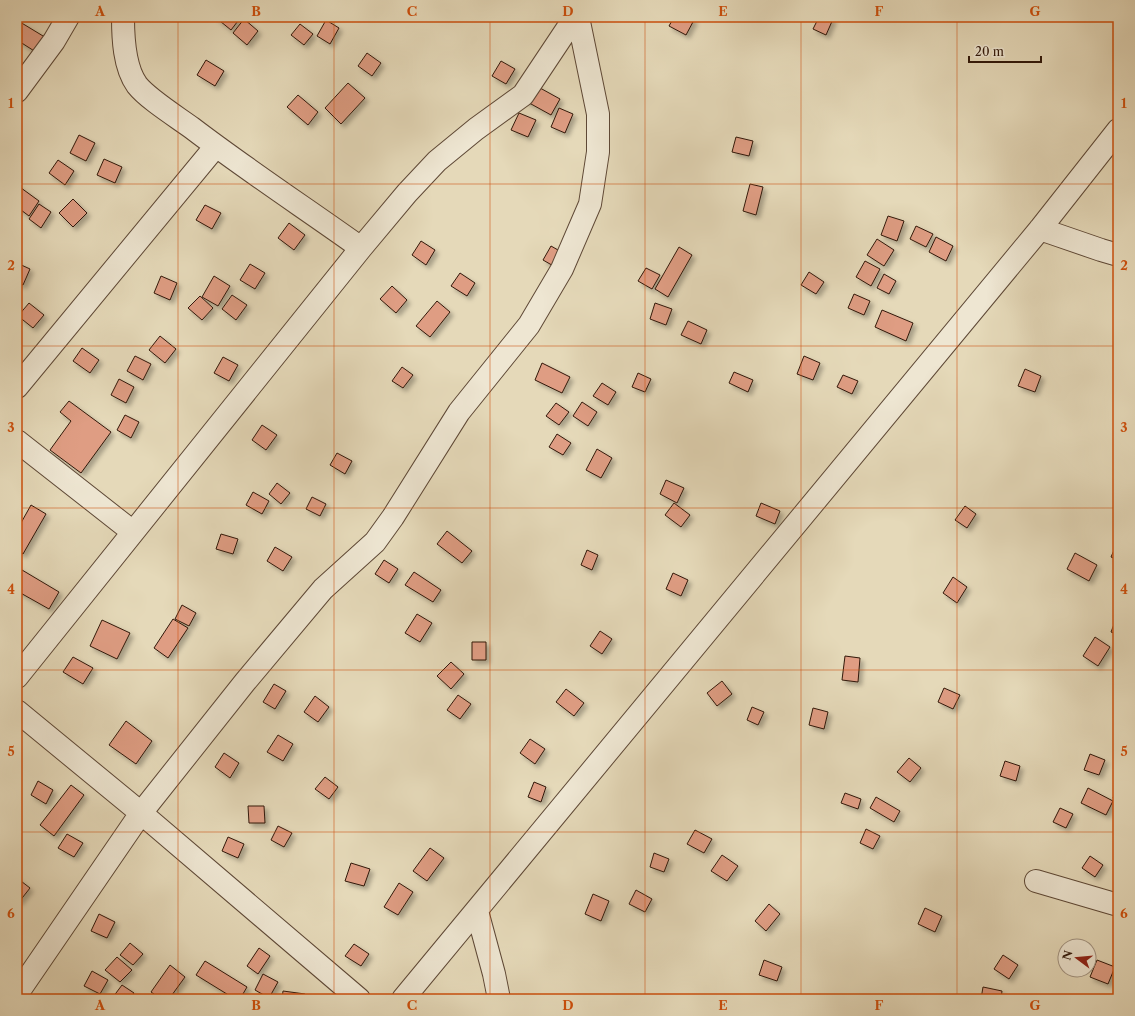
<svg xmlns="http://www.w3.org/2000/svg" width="1135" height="1016" viewBox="0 0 1135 1016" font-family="'Libre Caslon Text',serif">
	<defs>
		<filter id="shadow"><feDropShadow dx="3.5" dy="3.5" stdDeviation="2" flood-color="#0004"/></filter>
	</defs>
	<rect width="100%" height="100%" fill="#e5d9b9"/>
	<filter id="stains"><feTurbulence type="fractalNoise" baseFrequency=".005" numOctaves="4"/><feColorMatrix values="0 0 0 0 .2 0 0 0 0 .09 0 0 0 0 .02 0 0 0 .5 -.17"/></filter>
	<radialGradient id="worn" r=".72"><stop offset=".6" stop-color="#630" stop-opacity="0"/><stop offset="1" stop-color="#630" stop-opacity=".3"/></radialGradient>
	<path fill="#df9d83" stroke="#31180a" filter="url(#shadow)" d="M215,17h26l-10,13z
		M674,17h15l5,3 -8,15 -17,-9z
		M819,17h9l5,2 -7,16 -13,-6z
		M244,19l14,12 -11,14 -14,-12z
		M326,20l13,8 -9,16 -13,-8z
		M20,22l28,17 -9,15 -22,-14v-14z
		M300,24l13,10 -9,11 -13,-10z
		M367,53l14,10 -9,13 -14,-10z
		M206,60l18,11 -9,15 -18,-11z
		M501,61l14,8 -9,15 -14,-8z
		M348,83l17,15 -24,26 -16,-16z
		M531,83l29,16 -9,16 -29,-16z
		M298,95l20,17 -10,13 -21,-18z
		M559,108l14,6 -8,19 -14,-6z
		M519,113l17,7 -8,17 -17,-7z
		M79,135l16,8 -9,18 -16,-8z
		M736,137l17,4 -4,15 -17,-4z
		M104,159l18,8 -7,16 -18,-8z
		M58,160l16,11 -9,14 -16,-12z
		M750,184l13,3 -7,28 -13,-4z
		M17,185l22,16 -10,15 -12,-9z
		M73,199l14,14 -14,14 -14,-14z
		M39,204l12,8 -10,16 -12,-9z
		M205,205l16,8 -9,16 -16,-9z
		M888,216l16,5 -7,20 -16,-6z
		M289,223l16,12 -11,15 -16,-12z
		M916,226l17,8 -7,13 -16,-8z
		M936,237l17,9 -7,15 -17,-9z
		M877,239l17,11 -10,16 -17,-11z
		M421,241l14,9 -9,15 -14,-10z
		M551,246l14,8 -8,14 -14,-8z
		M679,247l13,8 -24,42 -13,-8z
		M865,261l15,8 -9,17 -15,-9z
		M17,263l13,6 -7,16 -6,-2z
		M250,264l15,9 -10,16 -15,-9z
		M646,268l14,7 -8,14 -14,-8z
		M809,272l15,10 -8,12 -15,-9z
		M460,273l15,10 -8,13 -16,-10z
		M884,274l12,7 -7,13 -12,-6z
		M161,276l16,7 -7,17 -16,-7z
		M214,276l16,10 -12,20 -16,-9z
		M392,286l15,14 -11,13 -16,-14z
		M854,294l16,7 -6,14 -16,-7z
		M232,295l15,10 -11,15 -14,-11z
		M200,296l13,12 -11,12 -14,-12z
		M437,301l13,11 -20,25 -14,-11z
		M29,303l15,12 -11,13 -15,-12z
		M655,303l17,6 -6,16 -16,-6z
		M882,310l31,13 -7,18 -31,-14z
		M688,321l19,9 -6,14 -20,-9z
		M160,336l16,13 -11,14 -16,-13z
		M82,348l17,12 -9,13 -17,-12z
		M135,356l16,8 -8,16 -16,-9z
		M804,356l16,7 -7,17 -16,-6z
		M223,357l15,8 -9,16 -15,-8z
		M542,363l28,14 -8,16 -27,-13z
		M402,367l11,8 -10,13 -11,-7z
		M1025,369l16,7 -6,16 -17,-6z
		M734,372l19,8 -5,12 -19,-9z
		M638,373l13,6 -6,13 -13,-5z
		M843,375l15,6 -6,13 -15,-7z
		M119,379l15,8 -8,16 -15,-8z
		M602,383l14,9 -8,13 -15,-9z
		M69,401l42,31 -30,41 -31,-23 21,-29 -11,-9z
		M582,402l15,10 -9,14 -15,-10z
		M556,403l13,9 -10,13 -13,-9z
		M125,415l14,7 -8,16 -14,-8z
		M262,425l15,10 -11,15 -14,-10z
		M557,434l14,9 -8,12 -14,-8z
		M597,449l15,9 -11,20 -15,-8z
		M337,453l15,8 -7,13 -15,-9z
		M666,480l18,8 -7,15 -17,-9z
		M277,483l13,10 -9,11 -12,-10z
		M253,492l16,9 -7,13 -16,-9z
		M312,497l14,7 -6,12 -14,-7z
		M674,503l16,12 -9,12 -16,-12z
		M761,503l19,8 -5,13 -19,-8z
		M31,505l15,9 -23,40 -6,-3v-21z
		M965,506l11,8 -9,14 -12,-8z
		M447,531l25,20 -10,12 -25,-19z
		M221,534l17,5 -5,15 -17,-5z
		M1118,541v19l-7,-3z
		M275,547l17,10 -9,14 -16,-10z
		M587,550l11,5 -6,15 -11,-5z
		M1075,553l22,12 -8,16 -22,-12z
		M384,560l14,9 -9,14 -14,-9z
		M17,567l42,25 -10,17 -32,-18z
		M414,572l27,18 -8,12 -28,-17z
		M673,573l15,7 -7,16 -15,-7z
		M953,577l14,10 -10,16 -14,-10z
		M182,605l14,8 -7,13 -14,-7z
		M417,614l15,9 -12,19 -15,-9z
		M1118,614v21l-7,-3z
		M173,619l15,9 -20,30 -14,-10z
		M102,620l28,13 -13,26 -27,-13z
		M600,631l12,8 -10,15 -12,-8z
		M1095,637l15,10 -12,19 -15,-10z
		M472,642h14v18h-14z
		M845,656l15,2 -2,24 -16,-2z
		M73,657l20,11 -10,16 -20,-12z
		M451,662l13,12 -13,15 -14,-13z
		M722,681l10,13 -15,12 -10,-13z
		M274,684l12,7 -11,18 -12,-7z
		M944,688l16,7 -7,14 -15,-7z
		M566,689l18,14 -10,13 -18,-14z
		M458,695l13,9 -11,15 -13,-9z
		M315,696l14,11 -11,15 -14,-10z
		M752,707l12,5 -6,13 -11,-5z
		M813,708l15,4 -4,17 -15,-4z
		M126,721l26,20 -16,23 -27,-19z
		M278,735l15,9 -10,17 -16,-9z
		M530,739l15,10 -10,15 -15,-11z
		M224,753l15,10 -9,15 -15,-11z
		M1090,754l15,6 -6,15 -15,-5z
		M909,758l12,10 -11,14 -13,-10z
		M1005,761l15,5 -4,15 -16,-5z
		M325,777l13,10 -9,12 -14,-10z
		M38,781l15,9 -7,14 -15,-9z
		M534,782l12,5 -5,15 -13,-5z
		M71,785l13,10 -30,41 -14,-11z
		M1088,788l25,13 -7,14 -25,-12z
		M1118,788v12l-5,-2z
		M845,793l16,6 -3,10 -17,-6z
		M876,797l24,14 -6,11 -24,-14z
		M248,806h16l1,17h-16z
		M1060,808l13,6 -7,14 -13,-6z
		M278,826l14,7 -8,14 -13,-7z
		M866,829l14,7 -7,13 -13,-6z
		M695,830l17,9 -8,14 -17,-9z
		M67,834l16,9 -9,14 -16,-9z
		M228,837l16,7 -6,14 -16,-7z
		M430,848l14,10 -17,23 -14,-10z
		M654,853l15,6 -5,13 -14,-5z
		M722,855l16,11 -11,15 -16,-10z
		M1090,856l13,9 -8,12 -13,-9z
		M351,863l19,6 -6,17 -19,-5z
		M17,878l13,10 -11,14 -2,-2z
		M399,883l14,9 -15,23 -14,-8z
		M636,890l16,9 -7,13 -16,-8z
		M593,894l16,7 -8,20 -16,-7z
		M769,904l11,10 -14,17 -11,-10z
		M925,908l17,8 -7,16 -17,-8z
		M99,914l16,8 -8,16 -16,-7z
		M130,943l13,11 -10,11 -13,-10z
		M354,944l15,10 -8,12 -16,-10z
		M259,948l11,8 -12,18 -11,-8z
		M1003,955l15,10 -9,14 -15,-10z
		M117,957l15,13 -12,12 -15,-12z
		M764,960l18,7 -5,14 -18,-6z
		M1097,960l18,7 -7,17 -18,-7z
		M205,961l42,26 -7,12h-5l-39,-24z
		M170,965l15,12 -16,22h-8l-10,-7z
		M92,971l16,9 -8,14 -16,-8z
		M263,974l15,8 -9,16 -14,-8z
		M122,985l12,8 -4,6h-15l-2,-2z
		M983,987l19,4 -1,8h-20z
		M283,991l22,3 -1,5h-22z"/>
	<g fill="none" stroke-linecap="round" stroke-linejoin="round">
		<defs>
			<path id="minor" d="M123,17c0,21 1,50 14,68 11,14 40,32 55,43 55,42 113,80 169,120
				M17,91l37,-50 14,-24
				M1040,229l61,21 17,5
				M17,387l199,-241
				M17,441l116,91
				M17,677l344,-429 46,-55 30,-32 39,-32 47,-34 52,-78
				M17,711l124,102 218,186
				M1036,881l82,24
				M477,911l17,63 5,25
				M17,994l124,-181 104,-131 78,-93 52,-47 18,-25 66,-105 70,-87 33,-56 28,-65 8,-52v-38l-20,-97
				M403,999l637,-770 78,-99"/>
		</defs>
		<use href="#minor" stroke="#5e4836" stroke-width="24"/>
		<use href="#minor" stroke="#eee6d2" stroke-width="22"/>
	</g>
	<path fill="none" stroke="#cd4f0c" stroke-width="1" stroke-opacity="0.55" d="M178,17v982M334,17v982M490,17v982M645,17v982M801,17v982M957,17v982M17,184h1101M17,346h1101M17,508h1101M17,670h1101M17,832h1101"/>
	<rect width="1135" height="1016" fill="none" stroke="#e5d9b9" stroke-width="44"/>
	<g transform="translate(1077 958) rotate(286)"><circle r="19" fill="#eee6d2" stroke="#a29482"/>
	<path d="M0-3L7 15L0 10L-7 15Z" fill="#8f2418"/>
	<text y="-6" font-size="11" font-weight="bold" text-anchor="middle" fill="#31180a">N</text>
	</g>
	<path d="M969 56v6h72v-6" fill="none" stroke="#31180a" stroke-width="2"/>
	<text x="975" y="56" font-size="12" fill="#31180a" stroke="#eee6d2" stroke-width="3" paint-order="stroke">20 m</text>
	<rect x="22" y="22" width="1091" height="972" fill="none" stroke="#cd4f0c" stroke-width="1.5"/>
	<g font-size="13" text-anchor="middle" font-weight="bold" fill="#cd4f0c">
		<text x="100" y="16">A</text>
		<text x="256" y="16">B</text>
		<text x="412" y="16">C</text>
		<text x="568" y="16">D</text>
		<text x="723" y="16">E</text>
		<text x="879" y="16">F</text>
		<text x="1035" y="16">G</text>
		<text x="11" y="108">1</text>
		<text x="1124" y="108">1</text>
		<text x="11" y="270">2</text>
		<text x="1124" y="270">2</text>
		<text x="11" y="432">3</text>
		<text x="1124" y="432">3</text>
		<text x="11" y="594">4</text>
		<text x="1124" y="594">4</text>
		<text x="11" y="756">5</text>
		<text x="1124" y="756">5</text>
		<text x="11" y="918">6</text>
		<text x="1124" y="918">6</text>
		<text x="100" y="1010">A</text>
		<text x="256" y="1010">B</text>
		<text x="412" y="1010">C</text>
		<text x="568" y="1010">D</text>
		<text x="723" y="1010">E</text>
		<text x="879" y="1010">F</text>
		<text x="1035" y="1010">G</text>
	</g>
	<rect width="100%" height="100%" filter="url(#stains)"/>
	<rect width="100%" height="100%" fill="url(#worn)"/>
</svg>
